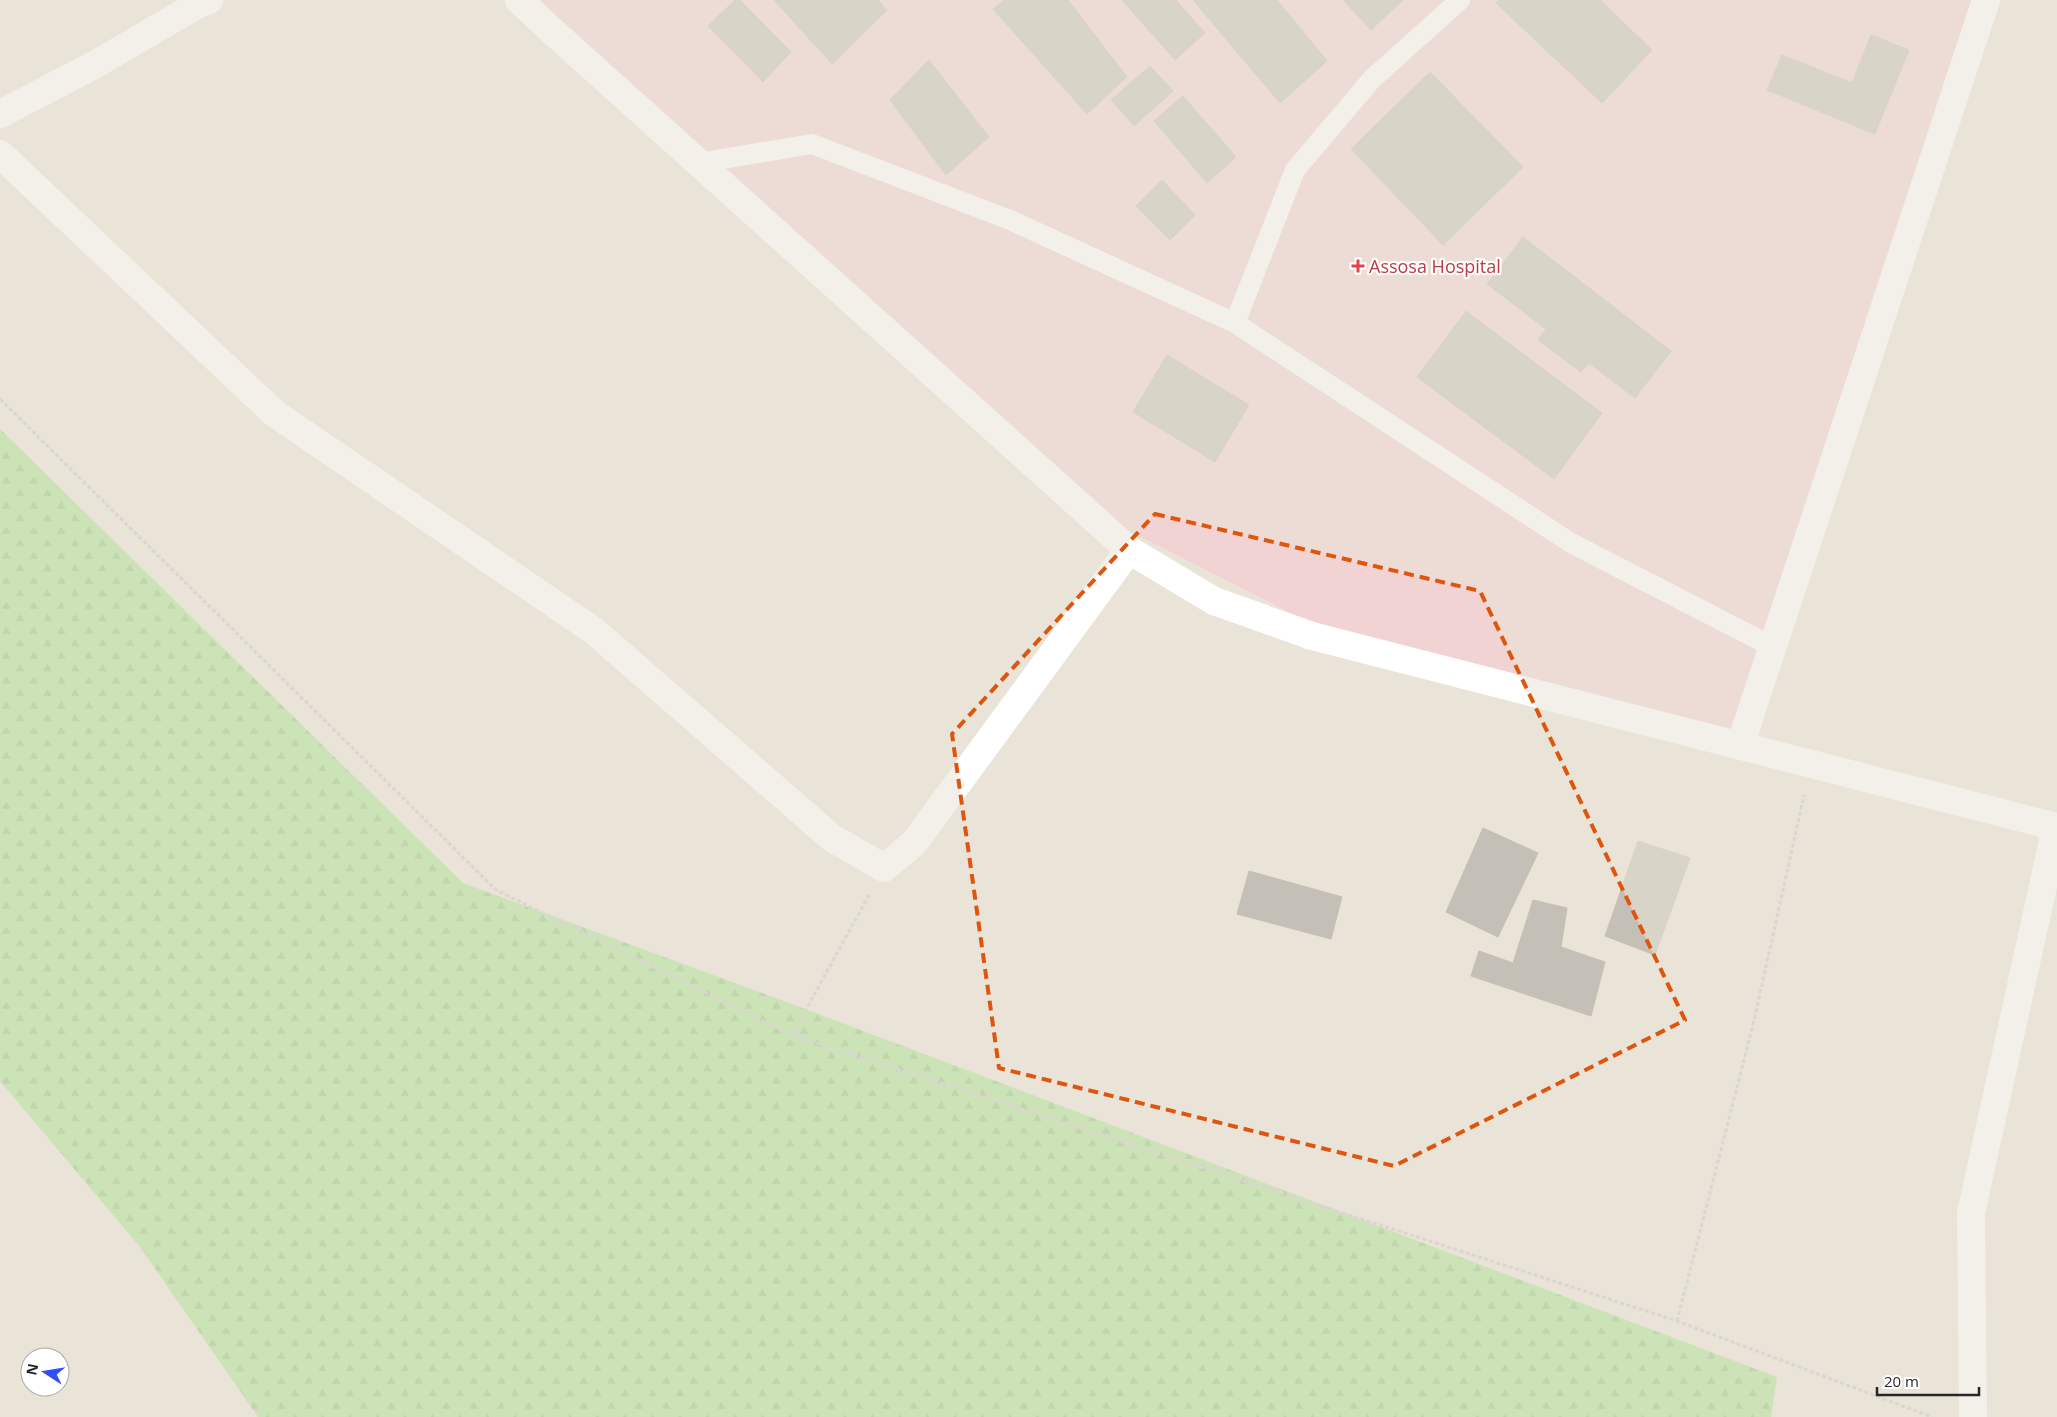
<svg xmlns="http://www.w3.org/2000/svg" width="2057" height="1417" viewBox="0 0 2057 1417" font-family="'Open Sans',sans-serif">
	<defs>
		<pattern id="forest-firs" width="22" height="20" patternUnits="userSpaceOnUse" patternTransform="scale(1.25)"><rect width="22" height="20" fill="#a9e391"/><path d="M5 1l3.5 6h-7zM16 11l3.5 6h-7z" fill="#91c37d"/></pattern>
	</defs>
	<rect width="100%" height="100%" fill="#eae3d7"/>
	<path fill="#f2d3d3" d="M526,0h1452l-245,735 -430,-116 -174,-88z"/>
	<path fill="url(#forest-firs)" d="M0,429l463,454 337,124 977,370 -6,40h-1513l-118,-170 -140,-166z"/>
	<path fill="#c5c0b7" stroke="#c5bfb1" d="M735,0h5l51,52 -28,30 -55,-56z
		M774,0h104l9,10 -55,54z
		M1004,0h64l59,77 -40,37 -94,-105z
		M1122,0h54l29,33 -30,27z
		M1193,0h84l50,61 -47,42z
		M1343,0h60l-32,30z
		M1499,0h101l52,50 -50,53 -106,-100z
		M1871,35l38,15 -34,84 -108,-44 15,-35 70,28z
		M929,60l60,77 -43,38 -56,-75z
		M1150,66l23,25 -39,35 -23,-26z
		M1430,72l93,95 -80,78 -92,-96z
		M1183,96l53,61 -29,26 -53,-62z
		M1162,180l33,35 -25,25 -34,-34z
		M1523,237l148,114 -36,47 -46,-35 -8,9 -43,-32 8,-11 -59,-45z
		M1466,311l136,102 -48,66 -137,-102z
		M1167,355l82,50 -34,57 -82,-50z
		M1483,828l55,25 -40,84 -52,-25z
		M1638,841l52,17 -35,97 -50,-19z
		M1249,871l93,26 -11,42 -94,-25z
		M1533,900l34,8 -6,39 44,15 -14,54 -120,-40 8,-25 34,12z"/>
	<g fill="none" stroke-linecap="round" stroke-linejoin="round">
		<path stroke="#c7c7c7" stroke-width="3" stroke-dasharray="4 2.5" stroke-linecap="butt" d="M0,399l496,491 296,145 885,286 255,96
			M792,1035l77,-140
			M1677,1321l76,-296 51,-230"/>
		<path stroke="#fff" stroke-width="20" d="M698,163l114,-19 198,76 225,103 336,220 202,104
			M1235,323l60,-153 77,-91 88,-79"/>
		<path stroke="#fff" stroke-width="28" d="M0,114l96,-50 101,-59 12,-5
			M0,154l274,259 320,218 238,207 52,30 30,-25 215,-293
			M1740,746l246,-746
			M1973,1417l-2,-204 85,-386"/>
		<path stroke="#fff" stroke-width="28" d="M519,0l32,30 578,520 85,51 98,35 745,191"/>
	</g>
	<path d="M0 0H2057V1417H0ZM1155,514l325,77 205,429 -291,146 -395,-98 -47,-334z" fill="#eae3d7" fill-opacity=".55" fill-rule="evenodd"/>
	<path fill="none" stroke="#de560d" stroke-width="4" stroke-dasharray="10 6" stroke-linejoin="round" d="M1155,514l325,77 205,429 -291,146 -395,-98 -47,-334z"/>
	<path fill="#e0444e" stroke="#fff" stroke-width="2" d="M1355.5 258.5h5v5h5v5h-5v5h-5v-5h-5v-5h5z"/>
	<g text-anchor="middle" dominant-baseline="central" stroke-width="4.5" stroke-linejoin="round" paint-order="stroke">
		<g font-size="18" fill="#be3a42" stroke="#fff" text-anchor="start">
			<text x="1369" y="266">Assosa Hospital</text>
		</g>
	</g>
	<g transform="translate(45 1372) rotate(282)"><circle r="24" fill="#ffffff" stroke="#a9a9a9"/>
	<path d="M0-4L9 19L0 12L-9 19Z" fill="#304dfe"/>
	<text y="-8" font-size="14" font-weight="bold" text-anchor="middle" fill="#272727">N</text>
	</g>
	<path d="M1877 1387v8h102v-8" fill="none" stroke="#272727" stroke-width="2.5"/>
	<text x="1884" y="1387" font-size="15" fill="#272727" stroke="#ffffff" stroke-width="4" paint-order="stroke">20 m</text>
</svg>
